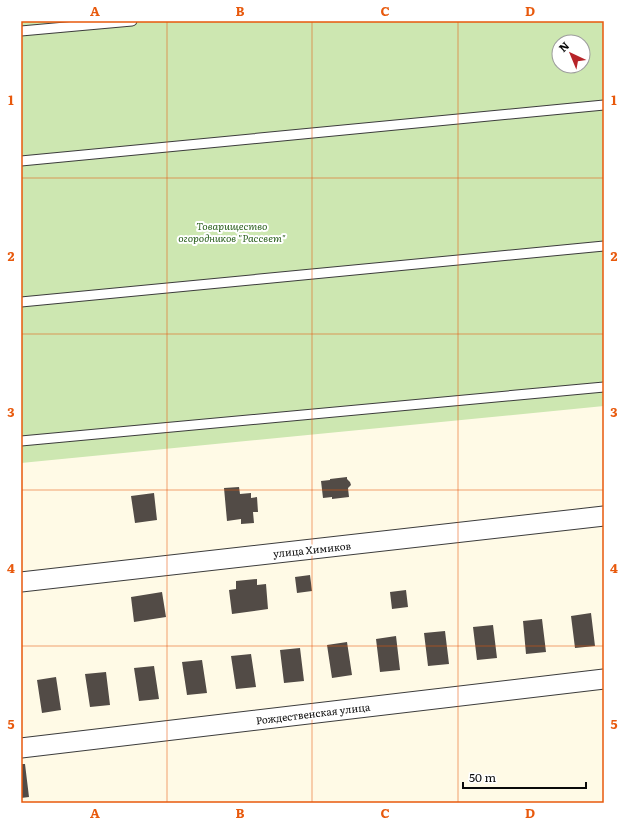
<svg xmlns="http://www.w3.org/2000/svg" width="625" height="824" viewBox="0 0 625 824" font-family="Literata,serif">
	<rect width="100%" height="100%" fill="#fffae6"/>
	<path fill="#cde7b1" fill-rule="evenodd" d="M21,21h583v385l-583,57zM559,42h24v24h-24z"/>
	<path fill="#524b46" d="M347,477v2l3,3 1,3 -3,3 1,9 -17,2v-2l-9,1 -2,-17 9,-1v-1z
		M239,487l1,7 11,-1v5l6,-1 1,15h-5l1,11 -13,1v-5l-14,2 -3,-33z
		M154,493l3,27 -22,3 -4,-27z
		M310,575l2,16 -15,2 -2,-16z
		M257,579v6l9,-1 2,25 -36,5 -3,-24 7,-1v-8z
		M406,590l2,17 -16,2 -2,-17z
		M162,592l4,25 -32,5 -3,-25z
		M591,613l4,33 -20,2 -4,-32z
		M542,619l4,33 -20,2 -3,-33z
		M493,625l4,33 -20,2 -4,-33z
		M445,631l4,33 -21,2 -4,-33z
		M396,636l4,34 -20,2 -4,-33z
		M347,642l5,33 -20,3 -5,-33z
		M300,648l4,33 -20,2 -4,-33z
		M251,654l5,33 -20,2 -5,-33z
		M202,660l5,33 -20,2 -5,-33z
		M154,666l5,33 -20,2 -5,-33z
		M106,672l4,33 -20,2 -5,-33z
		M56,677l5,33 -19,3 -5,-33z
		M21,764h4l4,33 -8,1z"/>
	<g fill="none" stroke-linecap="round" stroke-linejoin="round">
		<defs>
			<path id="lane" d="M21,31l111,-10
				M21,161l583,-56
				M21,302l583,-56
				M21,441l583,-54"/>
			<path id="street" d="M21,582l583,-66
				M21,748l583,-69"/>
		</defs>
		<use href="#lane" stroke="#3c3c3c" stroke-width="11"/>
		<use href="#street" stroke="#3c3c3c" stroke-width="21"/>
		<use href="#lane" stroke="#fff" stroke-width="9"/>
		<use href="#street" stroke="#fff" stroke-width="19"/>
	</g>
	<path fill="none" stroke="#e8590c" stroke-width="1" stroke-opacity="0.55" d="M167,21v782M312,21v782M458,21v782M21,178h583M21,334h583M21,490h583M21,646h583"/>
	<g text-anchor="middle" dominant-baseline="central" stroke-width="4" stroke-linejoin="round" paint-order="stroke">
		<g font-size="10" font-style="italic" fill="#295f1c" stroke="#fff">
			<text x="232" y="225">Товарищество<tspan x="232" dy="12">огородников "Рассвет"</tspan></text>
		</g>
		<g font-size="10" fill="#090909" stroke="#fff">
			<text transform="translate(312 549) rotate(-6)">улица Химиков</text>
			<text transform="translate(313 713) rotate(-7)">Рождественская улица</text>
		</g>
	</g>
	<rect width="625" height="824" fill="none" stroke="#ffffff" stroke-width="44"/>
	<g transform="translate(571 54) rotate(316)"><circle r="19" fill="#ffffff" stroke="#9d9d9d"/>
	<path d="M0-3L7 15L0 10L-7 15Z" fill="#b72429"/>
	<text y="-6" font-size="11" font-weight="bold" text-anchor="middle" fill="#090909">N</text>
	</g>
	<path d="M463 782v6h123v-6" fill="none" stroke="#090909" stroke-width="2"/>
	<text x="469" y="782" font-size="12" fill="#090909" stroke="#ffffff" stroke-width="3" paint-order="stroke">50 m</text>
	<rect x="22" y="22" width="581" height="780" fill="none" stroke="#e8590c" stroke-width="1.5"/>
	<g font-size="13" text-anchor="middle" font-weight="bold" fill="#e8590c">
		<text x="95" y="16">A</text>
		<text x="240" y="16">B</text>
		<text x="385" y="16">C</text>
		<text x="530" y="16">D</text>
		<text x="11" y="105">1</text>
		<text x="614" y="105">1</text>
		<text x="11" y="261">2</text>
		<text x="614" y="261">2</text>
		<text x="11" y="417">3</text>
		<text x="614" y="417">3</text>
		<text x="11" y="573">4</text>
		<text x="614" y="573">4</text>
		<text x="11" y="729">5</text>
		<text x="614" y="729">5</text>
		<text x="95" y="818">A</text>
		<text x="240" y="818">B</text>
		<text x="385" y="818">C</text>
		<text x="530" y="818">D</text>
	</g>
</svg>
